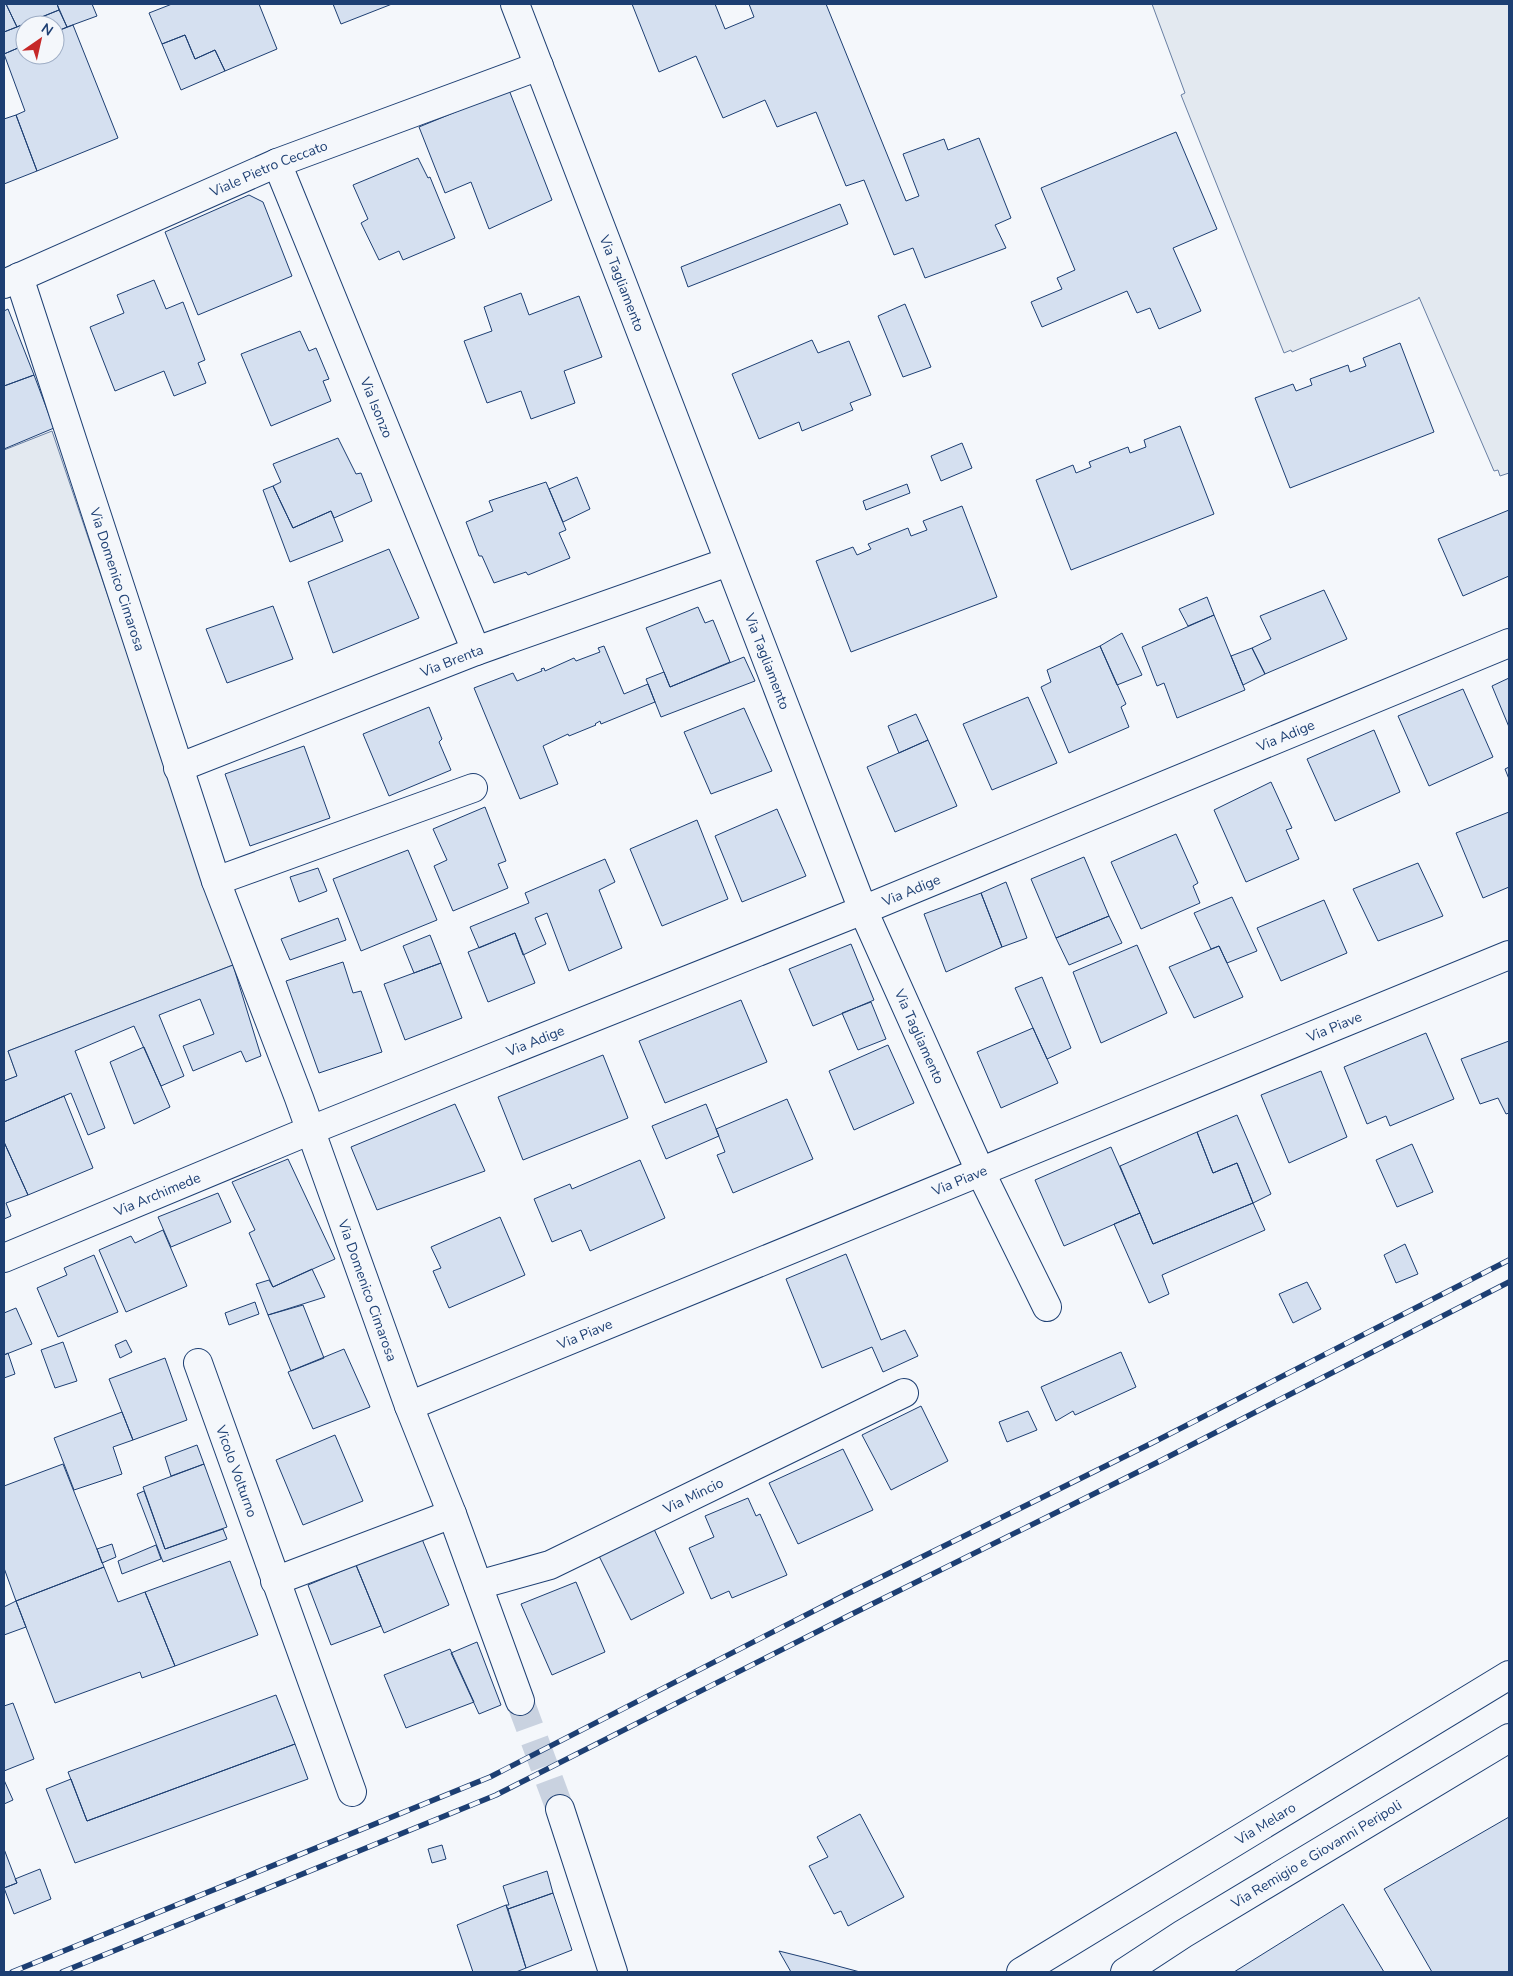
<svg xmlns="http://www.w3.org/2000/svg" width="1513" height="1976" viewBox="0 0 1513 1976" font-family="'Nunito Sans',sans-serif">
	<rect width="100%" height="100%" fill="#f4f7fb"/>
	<path fill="#e3e9f0" stroke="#687fa3" d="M1152,4h357v469l-9,3 -2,-6 -4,1 -75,-174 -1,2 -126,53 -1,-2 -7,3 -103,-258 4,-2z
		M52,431l181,534 -225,86 9,25 -13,5v-631z"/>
	<path fill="#d5e0f0" stroke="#1d3f73" d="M4,4h2l11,23 -13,5z
		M6,4h51l2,6 -42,17z
		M57,4h35l5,12 -30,11z
		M172,4h87l18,45 -52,22 -10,-21 -20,9 -10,-24 -23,9 -13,-31z
		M333,4h59l-51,20z
		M632,4h83l10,25 29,-12 -5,-13h77l80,197 13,-5 -16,-42 41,-15 4,11 31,-12 32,80 -16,7 11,23 -81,30 -12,-30 -19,7 -30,-75 -18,6 -30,-74 -39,15 -12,-27 -42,18 -27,-62 -37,16z
		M59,10l8,17 -12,5v-7h-30v20l-21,9v-22z
		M73,25l45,113 -81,33 -21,-56 9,-4 -21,-57 21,-9v10h30v-23z
		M185,35l10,24 20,-9 10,21 -44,19 -19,-46z
		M509,90l43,110 -63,29 -18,-47 -26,11 -26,-66z
		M16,115l21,56 -33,13v-65z
		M1176,132l41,97 -44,19 28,63 -42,18 -9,-21 -13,5 -10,-22 -85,36 -11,-25 31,-13 -5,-11 18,-8 -34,-82z
		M418,158l10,20 2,-1 25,61 -52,22 -4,-9 -20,9 -18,-37 7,-4 -15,-34z
		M249,195l14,7 29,74 -94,39 -33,-83z
		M840,204l8,20 -160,63 -7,-20z
		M154,280l12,29 17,-7 22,58 -7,3 8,20 -32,13 -10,-25 -49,20 -25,-64 34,-14 -7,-18z
		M521,293l8,22 50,-19 23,61 -38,14 11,32 -44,16 -10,-28 -34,12 -23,-62 28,-10 -8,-24z
		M905,304l26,63 -28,10 -25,-61z
		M8,309l26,66 -30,11v-75z
		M300,331l9,20 7,-3 13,31 -6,2 8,20 -60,25 -30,-72z
		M812,340l6,13 31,-12 22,54 -21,8 3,7 -51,21 -3,-9 -40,17 -27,-65z
		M1400,343l34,89 -144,56 -35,-90 38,-14 3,7 16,-6 -2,-6 38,-14 2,7 16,-6 -3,-8z
		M34,375l20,53 -50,21v-63z
		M1180,426l34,88 -143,56 -35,-90 37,-15 3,8 15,-6 -2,-5 39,-15 2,6 16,-6 -2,-7z
		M338,438l18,36 5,-1 11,28 -38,17 -3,-7 -38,17 -20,-42 8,-4 -8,-18z
		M962,443l10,25 -31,13 -10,-25z
		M577,477l13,32 -27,13 -14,-33z
		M546,482l20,48 -7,3 11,25 -42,17 -2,-3 -32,11 -12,-27h-3l-13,-34 27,-11 -4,-10z
		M907,484l3,9 -44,17 -3,-9z
		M273,486l20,42 38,-17 12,30 -53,21 -27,-72z
		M962,506l35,91 -146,55 -35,-91 37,-14 4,8 14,-6 -3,-5 40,-16 3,8 16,-6 -4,-9z
		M1509,510v66l-46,20 -25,-57z
		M389,549l30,69 -86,35 -25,-71z
		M1324,590l23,49 -82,35 -13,-26 19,-9 -11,-23z
		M1207,597l7,18 -26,11 -9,-17z
		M273,606l20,53 -66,24 -21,-54z
		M698,607l7,16 8,-3 17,42 -60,25 -24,-59z
		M1214,615l31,75 -68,28 -13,-35 -7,3 -15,-39z
		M1122,633l20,42 -25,10 -17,-39z
		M604,646l20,48 24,-10 7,18 -54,22 -1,-3 -5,3 1,1 -27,11 -1,-2 -25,12 15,38 -38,15 -46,-111 39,-15 4,8 25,-10 -1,-2 3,-1 1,3 29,-13 2,3 24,-9 -2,-4z
		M1100,646l26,58 -5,3 8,20 -60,26 -28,-66 10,-5 -4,-12z
		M1252,648l13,26 -22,11 -12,-29z
		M744,657l11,24 -94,36 -15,-38 18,-7 6,15z
		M1509,678v49l-17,-41z
		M1463,689l30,68 -64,29 -31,-70z
		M1028,697l29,66 -65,27 -29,-66z
		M429,707l13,32 -3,3 12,28 -62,26 -26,-62z
		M744,708l28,63 -61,23 -27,-62z
		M916,714l12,26 -29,13 -11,-27z
		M1374,730l26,62 -65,29 -28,-62z
		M928,740l29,66 -62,26 -28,-65z
		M304,746l26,72 -80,28 -25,-72z
		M1509,767v12l-4,-10z
		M1271,782l21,46 -6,2 13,29 -53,23 -32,-72z
		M485,807l21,54 -8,3 10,24 -55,23 -19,-45 13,-6 -14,-31z
		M777,809l29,67 -64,26 -27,-66z
		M1509,812v75l-26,11 -27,-65z
		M697,820l31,79 -66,27 -32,-77z
		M1176,834l22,49 -5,3 7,17 -59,26 -30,-67z
		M408,850l29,70 -76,31 -28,-72z
		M1084,857l25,59 -53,22 -25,-59z
		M605,859l10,23 -16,8 23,58 -53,23 -22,-58 -12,5 11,26 -23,11 -8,-22 -36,15 -9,-21 59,-24 -4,-10z
		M1418,863l25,53 -65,25 -25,-52z
		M318,868l9,23 -28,11 -9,-25z
		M1006,882l21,56 -25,9 -21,-54z
		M981,893l21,54 -56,25 -22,-58z
		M1232,897l25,54 -30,12 -8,-17 -8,3 -17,-36z
		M1324,900l23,53 -66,28 -24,-53z
		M1109,916l13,27 -53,22 -13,-27z
		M338,918l8,22 -56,20 -9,-21z
		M515,933l20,50 -47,19 -20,-50z
		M430,935l11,28 -27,10 -11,-27z
		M851,944l23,56 -61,26 -24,-57z
		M1137,945l30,68 -66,30 -28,-71z
		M1219,946l24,51 -49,21 -25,-51z
		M343,962l10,31 8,-2 21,61 -63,21 -33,-92z
		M441,963l21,55 -57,22 -21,-56z
		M233,965l28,91 -15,6 -5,-11 -48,20 -10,-25 31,-12 -14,-35 -41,16 25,61 -23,10 -27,-60 -59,25 30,77 -17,7 -17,-42 -67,29v-41l13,-5 -9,-25z
		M1042,977l29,71 -24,11 -32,-71z
		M741,1000l26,62 -102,41 -26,-62z
		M871,1002l15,37 -28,11 -16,-37z
		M1033,1028l25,55 -57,25 -24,-56z
		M1426,1033l28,66 -64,27 -4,-10 -19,8 -23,-57z
		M1509,1041v72l-3,1 -8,-16 -18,6 -19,-45z
		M888,1045l26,58 -60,27 -25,-59z
		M144,1047l26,60 -36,17 -24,-62z
		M603,1055l25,63 -105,42 -25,-63z
		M1321,1071l26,66 -58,26 -28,-68z
		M64,1096l29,72 -65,27 -24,-53v-20z
		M787,1099l26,60 -80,34 -16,-38 8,-3 -9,-23z
		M455,1104l30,67 -108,39 -26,-63z
		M706,1104l13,32 -53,23 -14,-33z
		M1237,1115l34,79 -18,9 -16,-40 -24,10 -16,-41z
		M1197,1132l16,41 24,-10 16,40 -100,41 -33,-78z
		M4,1142l24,53 -22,8 5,13 -7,3z
		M1412,1144l21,48 -36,15 -21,-47z
		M1111,1147l29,66 -76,33 -29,-66z
		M288,1159l47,100 -62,28 -24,-54 6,-3 -23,-48z
		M640,1160l25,58 -75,33 -9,-21 -29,12 -18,-43 36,-15 2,5z
		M218,1193l13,29 -60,25 -13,-30z
		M1253,1203l12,27 -103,45 7,19 -20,9 -35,-79 26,-11 13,31z
		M500,1217l25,58 -76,33 -16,-37 8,-3 -10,-21z
		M163,1230l24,56 -61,26 -27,-62 32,-14 4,7z
		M1405,1244l13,30 -22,9 -12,-28z
		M846,1254l35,86 24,-10 13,26 -35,16 -11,-25 -50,21 -36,-89z
		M94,1255l24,57 -60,25 -21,-49 30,-13 -3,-7z
		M312,1269l13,28 -57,18 -12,-31 13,-4 4,7z
		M1307,1282l14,27 -28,14 -14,-29z
		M255,1302l4,12 -30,11 -4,-12z
		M303,1305l21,53 -33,13 -23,-56z
		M16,1308l16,36 -28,11v-42z
		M126,1340l6,12 -12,6 -5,-13z
		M63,1342l14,39 -22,7 -14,-38z
		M344,1349l26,58 -57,22 -25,-57z
		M1121,1352l15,35 -61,28 -2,-4 -17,10 -15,-34z
		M8,1353l7,21 -11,4v-23z
		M165,1358l22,62 -54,20 -24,-61z
		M921,1406l27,55 -57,29 -29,-55z
		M1028,1411l9,19 -30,12 -8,-20z
		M122,1412l11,28 -20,7 9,27 -48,16 -20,-52z
		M335,1435l28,66 -60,24 -27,-65z
		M197,1445l7,19 -33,12 -6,-19z
		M843,1449l30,61 -75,34 -29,-61z
		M63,1464l41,103 -88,34 -12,-33v-82z
		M204,1464l23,63 -62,22 -22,-62z
		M144,1491l21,58 58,-20 4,10 -64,23 -26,-68z
		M748,1498l8,18 4,-2 27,61 -55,23 -3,-7 -18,8 -22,-51 25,-11 -9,-21z
		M653,1527l31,66 -53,27 -33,-66z
		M422,1539l27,66 -65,28 -28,-68z
		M112,1544l4,13 -14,6 -5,-14z
		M156,1545l5,14 -39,15 -4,-13z
		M230,1561l28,74 -83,31 -30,-74z
		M356,1565l25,61 -50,19 -23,-60z
		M104,1567l14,35 27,-10 30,74 -33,12 -2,-6 -85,31 -39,-102z
		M576,1582l29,70 -53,23 -31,-71z
		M16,1601l10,26 -22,8v-28z
		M477,1642l24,63 -22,9 -28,-61z
		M450,1649l24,53 -68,26 -22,-53z
		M276,1695l19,49 -208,77 -19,-49z
		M13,1703l21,56 -30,12v-65z
		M295,1744l13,35 -233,84 -29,-74 25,-10 16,42z
		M4,1780l9,20 -9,4z
		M860,1814l44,83 -56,29 -7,-15 -7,3 -25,-48 19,-9 -11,-20z
		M1509,1817v155h-77l-48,-83z
		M442,1845l4,14 -14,4 -4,-14z
		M4,1849l13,34 -13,5z
		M40,1869l11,30 -37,15 -10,-26 13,-5 -2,-4z
		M547,1871l6,22 -45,16 -2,-4h3l-6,-19z
		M553,1893l19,57 -46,18 -18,-59z
		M1343,1904l41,68h-150z
		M506,1905l20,63 -10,4h-43l-16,-47z
		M779,1951l40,10 41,11h-69z"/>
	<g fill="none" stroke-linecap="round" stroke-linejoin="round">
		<path stroke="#c9d2e0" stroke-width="28" stroke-dasharray="28 14" stroke-linecap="butt" d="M520,1701l40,108"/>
		<defs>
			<g id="minor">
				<path id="s1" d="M515,4l348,906 117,261 67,136"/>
				<path id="s2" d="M277,163l199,488"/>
				<path id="s3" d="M19,277l197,604 83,217 110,308 43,108 68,187"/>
				<path id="s4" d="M4,284l273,-121 262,-97"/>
				<path id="s5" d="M178,768l298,-117 252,-89"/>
				<path d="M216,881l257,-93"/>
				<path id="s6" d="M4,1258l307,-128 552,-220 646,-267"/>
				<path id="s7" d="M198,1363l154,429"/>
				<path id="s8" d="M409,1406l1100,-451"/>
				<path d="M275,1581l177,-67"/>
				<path id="s9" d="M478,1585l72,-20 354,-172"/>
				<path d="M560,1809l53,163"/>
				<path id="s10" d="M1125,1972l58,-38 326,-196"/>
			</g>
			<g id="major">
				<path id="s11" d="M1021,1972l488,-297"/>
			</g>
		</defs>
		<use href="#minor" stroke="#1d3f73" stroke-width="30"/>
		<use href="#major" stroke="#1d3f73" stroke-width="30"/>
		<use href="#minor" stroke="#f4f7fb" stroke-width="28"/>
		<use href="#major" stroke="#f4f7fb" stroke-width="28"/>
		<defs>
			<path id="rail" d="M12,1972l478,-195 353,-181 309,-153 357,-183
				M62,1972l434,-177 356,-181 306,-152 351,-180"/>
		</defs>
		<use href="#rail" stroke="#1d3f73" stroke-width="5.5"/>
		<use href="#rail" stroke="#f4f7fb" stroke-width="4" stroke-dasharray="11" stroke-linecap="butt"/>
	</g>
	<g text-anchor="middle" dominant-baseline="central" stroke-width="4" stroke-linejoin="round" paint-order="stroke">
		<g font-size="14" fill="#1d3f73" stroke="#f4f7fb">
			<text stroke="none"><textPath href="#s4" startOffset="289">Viale Pietro Ceccato</textPath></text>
			<text stroke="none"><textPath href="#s1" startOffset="299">Via Tagliamento</textPath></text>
			<text stroke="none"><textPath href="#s2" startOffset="264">Via Isonzo</textPath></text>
			<text stroke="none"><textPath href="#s3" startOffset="318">Via Domenico Cimarosa</textPath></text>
			<text stroke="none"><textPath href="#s5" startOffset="294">Via Brenta</textPath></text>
			<text stroke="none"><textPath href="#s1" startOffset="704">Via Tagliamento</textPath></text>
			<text stroke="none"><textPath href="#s6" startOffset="1384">Via Adige</textPath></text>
			<text stroke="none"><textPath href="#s6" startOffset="979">Via Adige</textPath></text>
			<text stroke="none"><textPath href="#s8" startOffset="1000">Via Piave</textPath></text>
			<text stroke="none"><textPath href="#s1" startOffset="1109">Via Tagliamento</textPath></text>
			<text stroke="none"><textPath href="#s6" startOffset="574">Via Adige</textPath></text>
			<text stroke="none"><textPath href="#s8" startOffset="595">Via Piave</textPath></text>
			<text stroke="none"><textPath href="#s6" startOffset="166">Via Archimede</textPath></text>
			<text stroke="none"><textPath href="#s3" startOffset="1072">Via Domenico Cimarosa</textPath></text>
			<text stroke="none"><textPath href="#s8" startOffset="190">Via Piave</textPath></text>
			<text stroke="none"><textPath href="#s7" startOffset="115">Vicolo Volturno</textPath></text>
			<text stroke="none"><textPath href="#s9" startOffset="234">Via Mincio</textPath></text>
			<text stroke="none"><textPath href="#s11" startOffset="286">Via Melaro</textPath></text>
			<text stroke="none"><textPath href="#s10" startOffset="225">Via Remigio e Giovanni Peripoli</textPath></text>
		</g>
	</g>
	<rect width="1513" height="1976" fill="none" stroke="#1d3f73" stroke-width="10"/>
	<g transform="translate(40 40) rotate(34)"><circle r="24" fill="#f4f7fb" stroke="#9eadc5"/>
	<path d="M0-4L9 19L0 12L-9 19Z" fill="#c62828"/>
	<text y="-8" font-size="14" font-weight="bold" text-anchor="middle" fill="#1d3f73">N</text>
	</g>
</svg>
